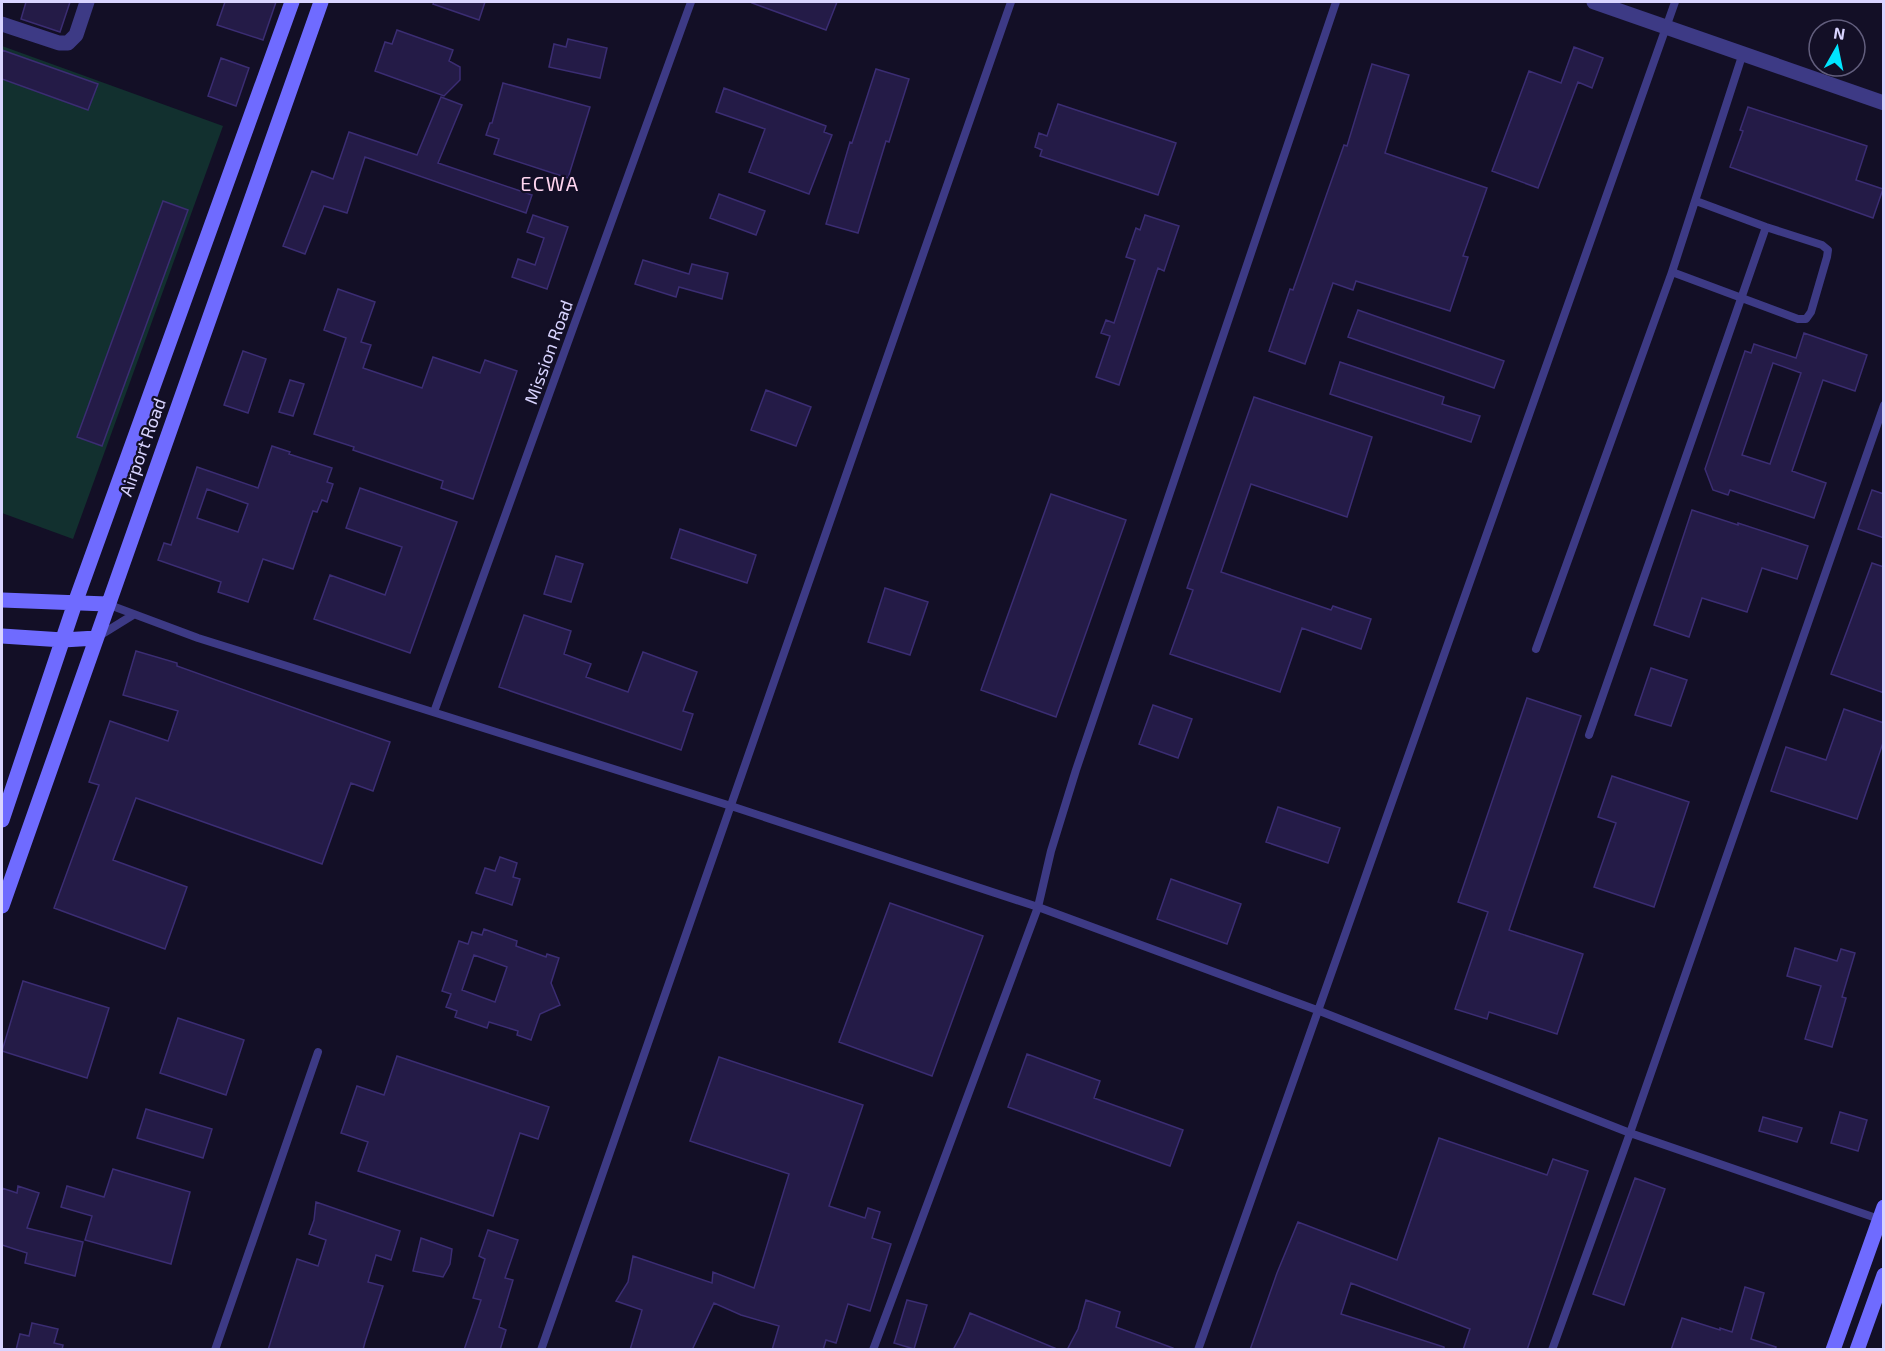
<svg xmlns="http://www.w3.org/2000/svg" width="1885" height="1351" viewBox="0 0 1885 1351" font-family="'Exo 2',sans-serif">
	<rect width="100%" height="100%" fill="#130f26"/>
	<path fill="#12302f" d="M2,46l221,80 -150,413 -71,-26z"/>
	<path fill="#241b47" stroke="#3b2d73" stroke-width="1.5" fill-rule="evenodd" d="M26,2h44l-10,30 -39,-13z
		M225,2h51l-13,38 -46,-15z
		M434,2h51l-6,18 -46,-16z
		M753,2h84l-11,28 -74,-27z
		M397,30l56,20 -4,11 11,6v13l-16,16 -69,-25 10,-29 7,2z
		M568,39l39,9 -7,30 -51,-11 5,-23 12,3z
		M1574,47l29,11 -11,30 -14,-6 -40,106 -46,-17 37,-100 32,12z
		M2,50l96,34 -10,26 -86,-31z
		M221,58l28,10 -13,38 -28,-10z
		M1372,64l37,11 -24,78 102,35 -24,68 5,1 -18,54 -94,-30 -3,9 -20,-7 -28,81 -36,-13 21,-62 3,1 51,-145 3,1z
		M876,69l33,10 -20,63 -3,-1 -28,92 -32,-9 24,-82 2,1z
		M503,83l87,24 -22,71 -74,-24 5,-15 -13,-4 4,-12h2z
		M724,88l102,38 -2,6 8,3 -23,59 -60,-22 16,-43 -49,-17z
		M441,97l21,8 -24,58 94,32 -6,18 -161,-56 -18,56 -23,-7 -19,48 -22,-8 29,-75 21,8 16,-47 68,23z
		M1058,104l118,39 -18,52 -118,-39 2,-6 -7,-3 4,-14 8,3z
		M1748,107l119,39 -11,34 27,9 -10,29 -143,-51 13,-36 -3,-1z
		M719,194l46,17 -9,24 -46,-17z
		M163,201l25,9 -86,236 -25,-9z
		M533,215l35,12 -21,62 -35,-12 6,-18 17,6 9,-27 -17,-6z
		M1145,215l34,11 -15,45 -6,-3 -39,117 -23,-8 14,-41 -9,-3 5,-13 8,3 21,-63 -9,-3 10,-29 4,2z
		M643,260l46,14 3,-10 36,9 -6,26 -43,-12 -3,10 -41,-13z
		M338,289l37,13 -14,40 10,3 -8,23 59,20 11,-31 47,16 5,-13 32,11 -44,128 -32,-11 2,-7 -90,-31 1,-3 -40,-13 32,-96 -22,-8z
		M1358,310l146,51 -10,27 -146,-51z
		M1804,333l63,22 -12,36 -32,-11 -31,91 34,12 -12,35 -84,-28 -2,5 -15,-5 -8,-21 40,-118 6,2 3,-9 42,14zM1773,363l28,10 -31,91 -28,-9z
		M243,351l23,8 -18,54 -24,-8z
		M1340,362l104,35 -2,7 38,12 -9,26 -141,-48z
		M290,380l14,4 -11,32 -14,-4z
		M766,390l45,17 -15,39 -45,-16z
		M1254,397l118,40 -25,80 -96,-33 -30,88 110,38 2,-4 38,13 -10,30 -59,-21 -22,64 -110,-38 23,-64 -6,-2z
		M272,446l18,6 -1,2 43,14 -5,14 6,2 -6,18 -5,-2 -5,12 -4,-1 -20,58 -30,-10 -15,43 -30,-10 3,-10 -63,-22 6,-17 7,2 26,-78 61,21zM207,489l41,15 -10,28 -41,-14z
		M360,488l97,34 -47,131 -96,-34 16,-44 55,20 17,-48 -56,-19z
		M1872,490l12,4v44l-26,-9z
		M1051,494l75,26 -70,197 -75,-27z
		M1692,510l46,15v-2l70,23 -11,33 -35,-11 -15,44 -45,-14 -13,39 -35,-12z
		M680,529l76,26 -9,28 -76,-25z
		M556,556l27,8 -12,38 -27,-8z
		M1872,563l12,4v126l-53,-19z
		M885,588l43,14 -18,53 -42,-13z
		M524,615l47,16 -7,23 27,10 -5,13 42,15 15,-40 54,20 -14,39 10,3 -12,36 -182,-63z
		M136,651l41,12v3l213,76 -17,49 -22,-8 -29,81 -186,-66 -23,62 74,27 -22,62 -111,-41 45,-123 -10,-3 21,-61 58,20 10,-30 -55,-16z
		M1651,668l36,12 -16,46 -36,-11z
		M1527,698l54,18 -72,214 74,24 -26,80 -68,-22 -2,7 -32,-10 33,-97 -30,-10z
		M1153,705l39,14 -14,39 -39,-14z
		M1844,709l40,14v17l-27,79 -86,-28 15,-44 40,13z
		M1612,776l77,26 -35,105 -60,-20 22,-64 -18,-6z
		M1278,807l62,21 -12,35 -62,-21z
		M500,857l17,6 -4,14 7,2 -8,26 -36,-12 9,-25 10,3z
		M1171,879l70,25 -14,40 -70,-25z
		M890,903l93,33 -51,140 -93,-34z
		M484,929l33,12 -1,5 30,11 1,-3 12,4 -8,25 9,22 -20,9 -9,26 -14,-5 1,-4 -29,-9 -2,6 -32,-11 2,-6 -11,-4 5,-13 -9,-3 17,-50 9,3 4,-12 10,3zM474,955l33,12 -12,35 -33,-12z
		M1795,948l42,13 4,-12 14,4 -13,44 4,1 -14,49 -27,-8 16,-53 -34,-10z
		M23,981l86,27 -22,70 -85,-27z
		M178,1018l66,22 -18,55 -66,-22z
		M1027,1054l73,27 -6,17 89,32 -13,36 -162,-59z
		M397,1056l152,51 -11,32 -18,-6 -27,83 -135,-45 10,-29 -27,-9 16,-47 27,9z
		M719,1057l144,48 -34,101 36,12 3,-10 12,4 -8,26 19,6 -21,67 -22,-7 -12,39 -10,-3 -3,10h-51l7,-24 -38,-11 -27,-12 -22,47h-62l12,-40 -26,-9 12,-19 5,-26 79,27 1,-11 41,16 35,-114 -99,-33z
		M146,1109l66,20 -9,29 -66,-20z
		M1840,1112l27,8 -9,31 -27,-8z
		M1763,1117l39,11 -5,14 -38,-11z
		M1439,1138l108,37 6,-16 35,12 -61,179h-64l7,-21 -119,-46 -10,31 103,33v3h-194l27,-77 21,-51 99,38z
		M113,1169l77,23 -19,72 -86,-24 7,-24 -31,-9 6,-21 37,11z
		M1635,1178l30,11 -41,116 -31,-11z
		M18,1186l21,7 -12,35 56,14 -8,34 -50,-13 2,-10 -25,-8v-57l15,5z
		M316,1202l84,29 -9,29 -15,-5 -8,27 15,4 -18,56 -2,8h-95l29,-91 21,7 8,-26 -17,-6 5,-14z
		M488,1230l30,10 -13,38 8,2 -14,47 7,3 -6,20h-36l17,-50 -8,-2 12,-39 -6,-3z
		M421,1238l31,11 -2,15 -7,13 -30,-6z
		M1745,1287l19,6 -13,46 25,8 -1,3h-104l11,-32 38,12v-2l12,4z
		M907,1300l20,5 -13,44 -20,-6z
		M1086,1300l34,12 -4,15 57,21v2h-106l11,-21z
		M970,1313l87,36v1h-104l9,-17z
		M32,1323l26,6 -4,14 9,2 -1,5h-46l4,-16 9,2z"/>
	<g fill="none" stroke-linecap="round" stroke-linejoin="round">
		<path stroke="#3d3a85" stroke-width="8" d="M1696,201l70,26 56,18 6,5 -1,7 -16,55 -5,7h-8l-126,-47 71,-219
			M107,604l91,34 533,168 307,101 279,103 313,123 249,86
			M99,636l34,-21
			M1536,649l136,-377
			M434,712l257,-710
			M1589,735l177,-508
			M215,1350l103,-298
			M541,1350l470,-1348
			M873,1350l165,-443 13,-56 25,-81 260,-768
			M1198,1350l477,-1348
			M1552,1350l78,-217 254,-728"/>
		<path stroke="#3d3a85" stroke-width="15" d="M1594,2l290,101
			M2,24l57,19h9l8,-8 11,-33"/>
		<path stroke="#6f6bff" stroke-width="15" d="M2,600l105,4
			M2,636l61,4 33,-2
			M2,820l73,-217 217,-601
			M2,906l319,-904
			M1833,1350l51,-143
			M1857,1350l27,-75"/>
	</g>
	<g text-anchor="middle" dominant-baseline="central" stroke-width="4.5" stroke-linejoin="round" paint-order="stroke">
		<g font-size="18" fill="#d9d4ff" stroke="#130f26">
			<text transform="translate(548 352) rotate(-70)">Mission Road</text>
			<text transform="translate(142 447) rotate(-70)">Airport Road</text>
		</g>
		<g font-size="20" letter-spacing="1.5" fill="#ffd6f0" stroke="#130f26">
			<text x="550" y="183">ECWA</text>
		</g>
	</g>
	<rect width="1885" height="1351" fill="none" stroke="#d9d4ff" stroke-width="6"/>
	<g transform="translate(1837 48) rotate(9)"><circle r="28" fill="#130f26" stroke="#625e7d" stroke-width="1.5"/>
	<path d="M0-4.5L10 22L0 15L-10 22Z" fill="#00e5ff"/>
	<text y="-9" font-size="16" font-weight="bold" text-anchor="middle" fill="#d9d4ff">N</text>
	</g>
</svg>
